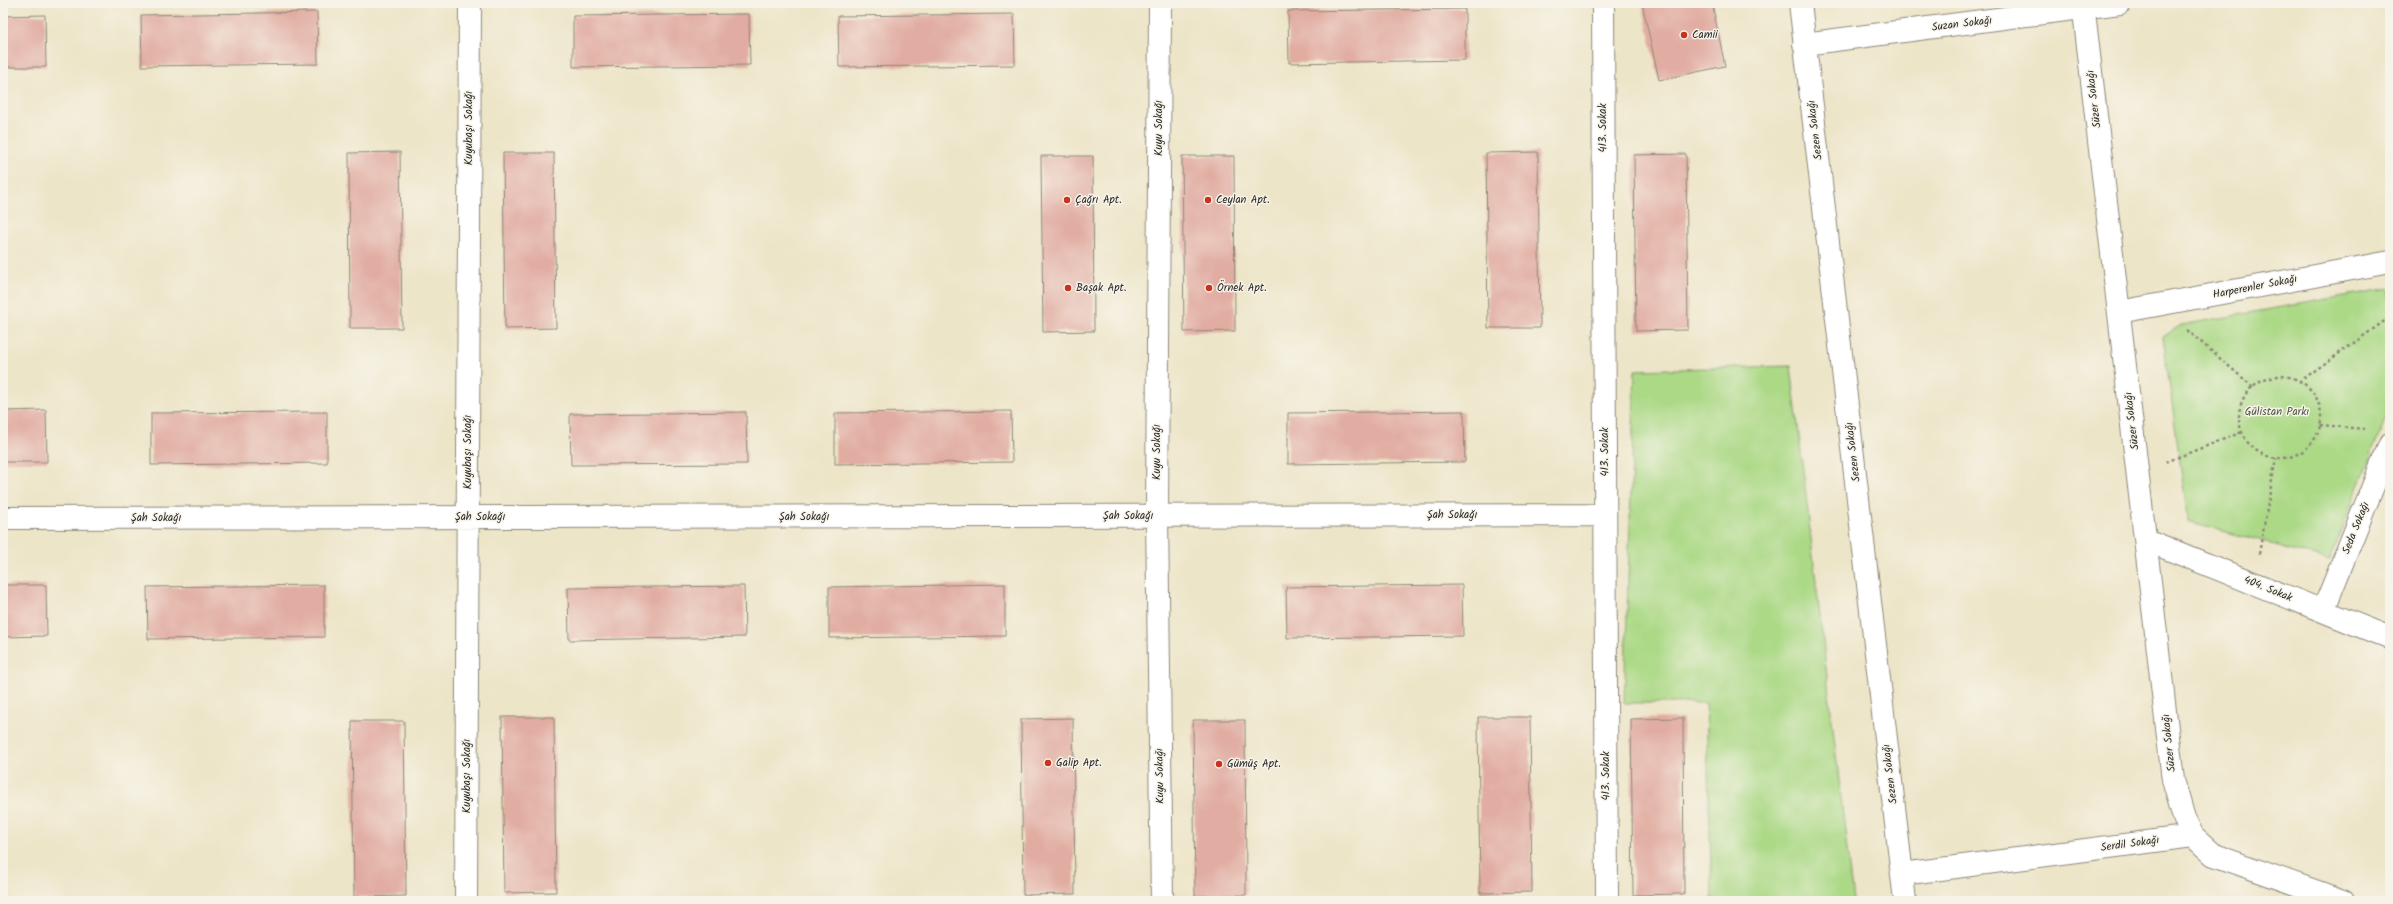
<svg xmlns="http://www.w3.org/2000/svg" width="2393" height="904" viewBox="0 0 2393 904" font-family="Kalam,sans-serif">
	<rect width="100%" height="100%" fill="#f7f3e8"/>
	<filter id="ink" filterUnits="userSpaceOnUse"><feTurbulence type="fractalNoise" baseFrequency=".025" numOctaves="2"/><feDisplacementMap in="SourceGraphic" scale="8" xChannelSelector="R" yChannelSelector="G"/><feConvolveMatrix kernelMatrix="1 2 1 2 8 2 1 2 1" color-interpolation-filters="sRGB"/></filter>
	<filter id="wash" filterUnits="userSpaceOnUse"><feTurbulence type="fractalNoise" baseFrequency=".012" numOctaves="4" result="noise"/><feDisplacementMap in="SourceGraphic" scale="16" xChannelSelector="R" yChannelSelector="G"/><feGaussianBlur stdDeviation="0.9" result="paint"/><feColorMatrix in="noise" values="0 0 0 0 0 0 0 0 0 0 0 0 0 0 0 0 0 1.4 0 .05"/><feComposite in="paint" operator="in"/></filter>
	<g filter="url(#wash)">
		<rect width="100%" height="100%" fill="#ede5c8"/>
		<path fill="#acd986" stroke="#6c8258" d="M2390,288v118l-60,154 -142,-38 -25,-185 18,-12z
			M1791,366l62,535h-141l-6,-198h-82l11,-333z"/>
		<g id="blocks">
			<path fill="#e1aca1" d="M1642,3h70l13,63 -66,14z
				M1465,9v51l-176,3 -1,-52z
				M317,12l1,52 -176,2 -1,-51z
				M749,14l1,51 -177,2v-51z
				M1014,14l1,51 -176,2 -1,-51z
				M45,15l1,52h-43v-51z
				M400,152l2,176h-52l-1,-175z
				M1538,152l2,176h-52l-2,-175z
				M503,153h51l2,175 -51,1z
				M1686,154l2,176 -52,1 -2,-176z
				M1041,156h52l1,175 -51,1z
				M1182,156h52l1,175 -51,1z
				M46,410l1,52h-44v-51z
				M1011,411l1,51 -177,2v-51z
				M1464,411l1,51 -177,2v-51z
				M327,412v51l-176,2v-52z
				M746,412l1,52 -176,1 -1,-51z
				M1005,584v52l-176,2v-51z
				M3,585h43l1,51 -44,1z
				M324,585v52l-176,2 -1,-52z
				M1462,585l1,51 -176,2 -1,-51z
				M744,586l1,51 -176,3 -1,-52z
				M502,717h52l2,175 -52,1z
				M1478,717h52l2,175 -52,1z
				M1073,718l2,176 -52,1 -2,-176z
				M1683,718l1,176 -51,1 -2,-176z
				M1193,720h52l1,175 -51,1z
				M352,721h52l2,175 -52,1z"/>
		</g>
	</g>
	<g filter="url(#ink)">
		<use href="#blocks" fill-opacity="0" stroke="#8c887a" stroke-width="1"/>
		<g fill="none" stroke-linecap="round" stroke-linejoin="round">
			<defs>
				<path id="minor" d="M1160,3l-3,513 5,385
					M1603,3l4,898
					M1800,3l105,898
					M2083,3l90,777 11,38 9,18
					M1804,44l316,-41
					M2119,312l271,-50
					M3,518l1602,-3
					M2146,540l244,98
					M2323,611l67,-167
					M1902,874l291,-38 21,19 129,46
					M466,901l4,-898"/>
			</defs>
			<use href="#minor" stroke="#8c887a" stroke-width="24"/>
			<path stroke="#8c887a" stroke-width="2.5" stroke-dasharray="3 3" stroke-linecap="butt" d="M2187,330l66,57
				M2239 417a41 41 0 1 1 82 0a41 41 0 1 1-82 0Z
				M2299,382l91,-65
				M2320,425l45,4
				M2166,462l76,-30
				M2259,554l17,-96"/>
			<use href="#minor" stroke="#fff" stroke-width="22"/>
		</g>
	</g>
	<g fill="#c8321e" stroke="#f7f3e8" stroke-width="1.5">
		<circle cx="1684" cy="35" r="4"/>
		<circle cx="1067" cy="200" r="4"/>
		<circle cx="1208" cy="200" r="4"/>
		<circle cx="1068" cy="288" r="4"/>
		<circle cx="1209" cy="288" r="4"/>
		<circle cx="1048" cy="763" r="4"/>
		<circle cx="1219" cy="764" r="4"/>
	</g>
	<g text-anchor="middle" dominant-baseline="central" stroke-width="3" stroke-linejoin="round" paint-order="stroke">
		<g font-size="11" fill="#2b2b2b" stroke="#f7f3e8">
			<text transform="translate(1962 24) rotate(-7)">Suzan Sokağı</text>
			<text transform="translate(2094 99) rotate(-97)">Süzer Sokağı</text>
			<text transform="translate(469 128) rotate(-90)">Kuyubaşı Sokağı</text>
			<text transform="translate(1159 128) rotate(-90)">Kuyu Sokağı</text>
			<text transform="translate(1603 128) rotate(-90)">413. Sokak</text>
			<text transform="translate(1815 130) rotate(-97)">Sezen Sokağı</text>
			<text transform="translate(2255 287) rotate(-11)">Harperenler Sokağı</text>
			<text transform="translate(2132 421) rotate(-97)">Süzer Sokağı</text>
			<text transform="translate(468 452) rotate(-90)">Kuyubaşı Sokağı</text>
			<text transform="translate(1157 452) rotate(-90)">Kuyu Sokağı</text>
			<text transform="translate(1605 452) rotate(-90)">413. Sokak</text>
			<text transform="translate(1853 452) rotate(-97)">Sezen Sokağı</text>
			<text x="1452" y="515">Şah Sokağı</text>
			<text x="1128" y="516">Şah Sokağı</text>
			<text x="480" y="517">Şah Sokağı</text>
			<text x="804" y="517">Şah Sokağı</text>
			<text x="156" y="518">Şah Sokağı</text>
			<text transform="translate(2356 528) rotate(-68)">Seda Sokağı</text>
			<text transform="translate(2268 589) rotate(22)">404. Sokak</text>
			<text transform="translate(2169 743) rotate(-96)">Süzer Sokağı</text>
			<text transform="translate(1890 774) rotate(-97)">Sezen Sokağı</text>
			<text transform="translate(467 776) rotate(-90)">Kuyubaşı Sokağı</text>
			<text transform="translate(1160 776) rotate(-91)">Kuyu Sokağı</text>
			<text transform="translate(1606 776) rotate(-90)">413. Sokak</text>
			<text transform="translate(2130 844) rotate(-8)">Serdil Sokağı</text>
		</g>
		<g font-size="11" fill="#2b2b2b" stroke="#f7f3e8" text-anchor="start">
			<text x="1692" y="35">Camii</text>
			<text x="1075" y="200">Çağrı Apt.</text>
			<text x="1216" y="200">Ceylan Apt.</text>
			<text x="1076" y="288">Başak Apt.</text>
			<text x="1217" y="288">Örnek Apt.</text>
			<text x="1056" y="763">Galip Apt.</text>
			<text x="1227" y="764">Gümüş Apt.</text>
		</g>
		<g font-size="11" fill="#4b5642" stroke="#f7f3e8">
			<text x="2277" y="412">Gülistan Parkı</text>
		</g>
	</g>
	<rect width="2393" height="904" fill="none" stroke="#f7f3e8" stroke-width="16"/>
</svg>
